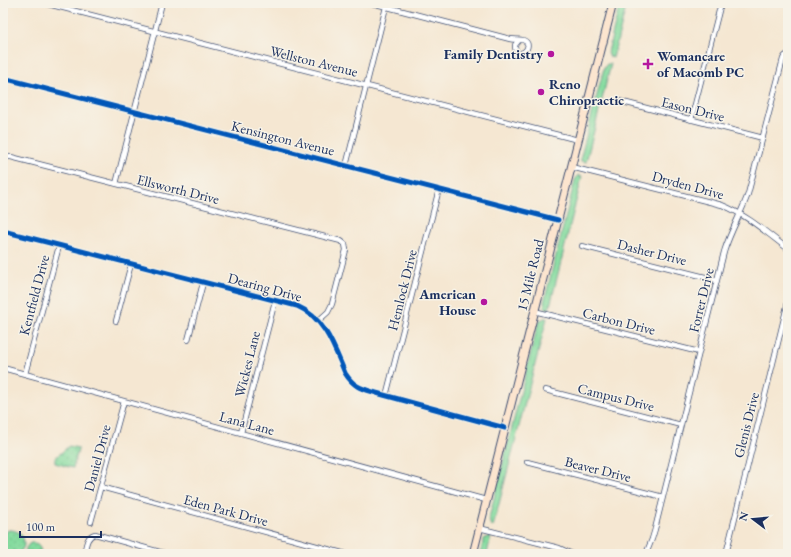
<svg xmlns="http://www.w3.org/2000/svg" width="791" height="557" viewBox="0 0 791 557" font-family="'EB Garamond',serif">
	<defs>
		<pattern id="park-dots" width="8" height="8" patternUnits="userSpaceOnUse"><rect width="8" height="8" fill="#85db9f"/><path d="M2 2h.1M6 6h.1" fill="none" stroke="#72bc8b" stroke-width="1.8" stroke-linecap="round"/></pattern>
	</defs>
	<rect width="100%" height="100%" fill="#f7f3e8"/>
	<filter id="ink" filterUnits="userSpaceOnUse"><feTurbulence type="fractalNoise" baseFrequency=".025" numOctaves="2"/><feDisplacementMap in="SourceGraphic" scale="8" xChannelSelector="R" yChannelSelector="G"/><feConvolveMatrix kernelMatrix="1 2 1 2 8 2 1 2 1" color-interpolation-filters="sRGB"/></filter>
	<filter id="wash" filterUnits="userSpaceOnUse"><feTurbulence type="fractalNoise" baseFrequency=".012" numOctaves="4" result="noise"/><feDisplacementMap in="SourceGraphic" scale="16" xChannelSelector="R" yChannelSelector="G"/><feGaussianBlur stdDeviation="0.9" result="paint"/><feColorMatrix in="noise" values="0 0 0 0 0 0 0 0 0 0 0 0 0 0 0 0 0 1.4 0 .05"/><feComposite in="paint" operator="in"/></filter>
	<g filter="url(#wash)">
		<rect width="100%" height="100%" fill="#f5e7d2"/>
		<path fill="#85db9f" stroke="#50857e" d="M620,3h7l-14,55 -4,-2 -1,-4z
			M607,64h4l-25,98 -5,-1v-5l23,-88z
			M578,175l4,2 -33,133 -4,-3 -1,-5 31,-122z
			M544,318h3l-54,209 -3,-3 -1,-6 49,-194 2,-3z
			M489,536h2l-4,18h-7l4,-15z"/>
		<path fill="url(#park-dots)" stroke="#50857e" d="M69,446l9,2v2l-5,18 -18,-5v-5z
			M9,530c18,-1 21,24 3,24 -4,0 -6,0 -9,-2v-19z
			M31,543c7,-1 11,4 9,11h-14v-6l3,-4z"/>
	</g>
	<g filter="url(#ink)">
		<g fill="none" stroke-linecap="round" stroke-linejoin="round">
			<defs>
				<path id="street" d="M44,3l534,137
					M372,3l138,36c4,1 10,0 13,1 14,5 -8,24 -8,5l4,-5
					M3,78l555,142
					M619,101l144,37
					M691,120l30,-117
					M3,161l2,-4h6l330,84 4,3 1,6 -14,54 -4,8 -10,9
					M346,166l41,-163
					M571,167l151,38c25,10 45,28 66,44
					M116,184l46,-181
					M3,231l294,75c28,12 37,41 48,67 10,16 19,16 35,21l125,34
					M582,246l135,34
					M534,311l165,41
					M116,321l15,-57
					M188,340l15,-57
					M3,368l483,132
					M25,374l34,-128
					M545,390l136,35
					M386,396l53,-207
					M241,433l34,-132
					M527,462l136,35
					M101,487l245,67
					M91,522l33,-121
					M479,528l80,20 13,6
					M84,554c2,-7 2,-18 11,-20l72,20
					M646,554l6,-15 3,-10 69,-277c6,-20 17,-38 24,-58l35,-135 2,-3 3,-2
					M726,554l62,-252"/>
				<path id="secondary" d="M473,554l140,-551"/>
			</defs>
			<use href="#street" stroke="#3c4b6f" stroke-width="6"/>
			<use href="#secondary" stroke="#3c4b6f" stroke-width="9"/>
			<use href="#street" stroke="#fff" stroke-width="4.5"/>
			<use href="#secondary" stroke="#fce5cf" stroke-width="7"/>
			<defs>
				<path id="cycleway" d="M3,78l555,142
					M3,231l294,75c28,12 37,41 48,67 10,16 19,16 35,21l125,34"/>
			</defs>
			<use href="#cycleway" stroke="#f7f3e8" stroke-width="8"/>
			<use href="#cycleway" stroke="#0057b8" stroke-width="5"/>
		</g>
	</g>
	<g fill="#b5179e" stroke="#f7f3e8" stroke-width="1.5">
		<circle cx="551" cy="54" r="4"/>
		<path d="M646 58h4v4h4v4h-4v4h-4v-4h-4v-4h4z"/>
		<circle cx="541" cy="92" r="4"/>
		<circle cx="484" cy="302" r="4"/>
	</g>
	<g text-anchor="middle" dominant-baseline="central" stroke-width="3" stroke-linejoin="round" paint-order="stroke">
		<g font-size="14" font-weight="bold" fill="#1b2f5e" stroke="#f7f3e8" text-anchor="end">
			<text x="543" y="54">Family Dentistry</text>
			<text x="657" y="56" text-anchor="start">Womancare<tspan x="657" dy="16">of Macomb PC</tspan></text>
			<text x="549" y="84" text-anchor="start">Reno<tspan x="549" dy="16">Chiropractic</tspan></text>
			<text x="476" y="294">American<tspan x="476" dy="16">House</tspan></text>
		</g>
		<g font-size="14" fill="#1b2f5e" stroke="#f7f3e8">
			<text transform="translate(314 61) rotate(14)">Wellston Avenue</text>
			<text transform="translate(693 109) rotate(14)">Eason Drive</text>
			<text transform="translate(283 138) rotate(14)">Kensington Avenue</text>
			<text transform="translate(688 185) rotate(15)">Dryden Drive</text>
			<text transform="translate(178 189) rotate(14)">Ellsworth Drive</text>
			<text transform="translate(652 252) rotate(14)">Dasher Drive</text>
			<text transform="translate(530 275) rotate(-76)">15 Mile Road</text>
			<text transform="translate(265 287) rotate(15)">Dearing Drive</text>
			<text transform="translate(402 290) rotate(-76)">Hemlock Drive</text>
			<text transform="translate(34 295) rotate(-75)">Kentfield Drive</text>
			<text transform="translate(701 300) rotate(-76)">Forrer Drive</text>
			<text transform="translate(619 321) rotate(14)">Carbon Drive</text>
			<text transform="translate(247 364) rotate(-76)">Wickes Lane</text>
			<text transform="translate(616 397) rotate(14)">Campus Drive</text>
			<text transform="translate(247 423) rotate(15)">Lana Lane</text>
			<text transform="translate(746 425) rotate(-76)">Glenis Drive</text>
			<text transform="translate(97 458) rotate(-75)">Daniel Drive</text>
			<text transform="translate(598 469) rotate(14)">Beaver Drive</text>
			<text transform="translate(226 510) rotate(15)">Eden Park Drive</text>
		</g>
	</g>
	<rect width="791" height="557" fill="none" stroke="#f7f3e8" stroke-width="16"/>
	<g transform="translate(753 519) rotate(286)" stroke="#f7f3e8" stroke-width="3" paint-order="stroke">
	<path d="M0-3L7 15L0 10L-7 15Z" fill="#1b2f5e"/>
	<text y="-6" font-size="11" font-weight="bold" text-anchor="middle" fill="#1b2f5e">N</text>
	</g>
	<path d="M20 531v6h81v-6" fill="none" stroke="#1b2f5e" stroke-width="2"/>
	<text x="26" y="531" font-size="12" fill="#1b2f5e" stroke="#f7f3e8" stroke-width="3" paint-order="stroke">100 m</text>
</svg>
